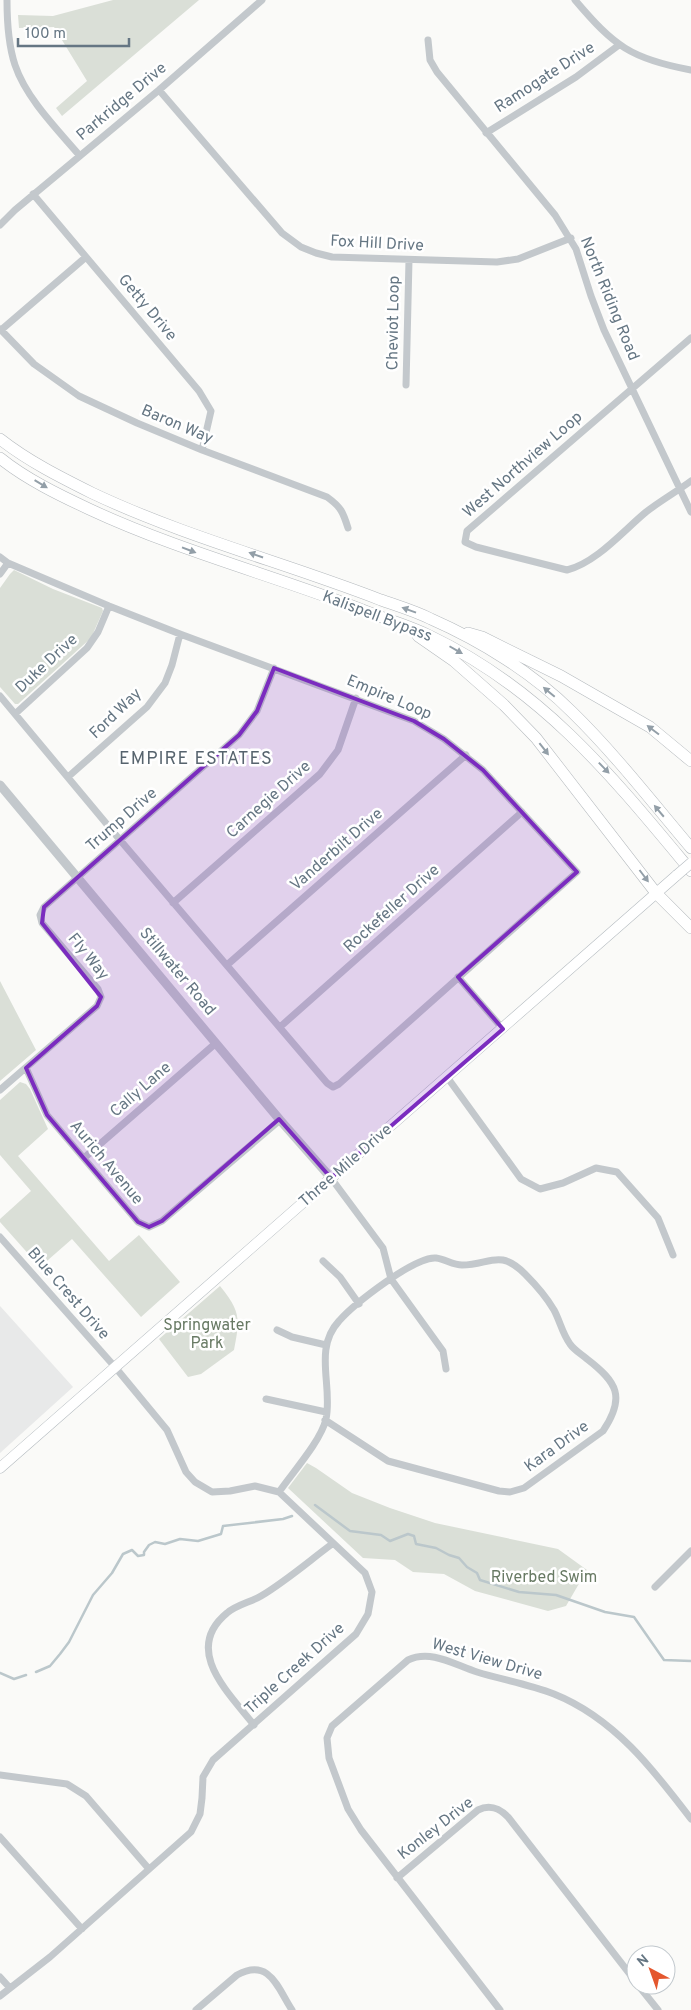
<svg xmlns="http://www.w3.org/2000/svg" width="691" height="2010" viewBox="0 0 691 2010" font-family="Overpass,sans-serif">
	<rect width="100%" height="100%" fill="#fafaf8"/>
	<path fill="#e8e9e9" d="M0,1306l73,81 -73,66z"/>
	<path fill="#dadfd7" d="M113,0h86l-137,116 -6,-8 31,-27 -33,-54 -35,1 -1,-13 35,1z
		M14,570l39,19 49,19 1,3 -12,27 -73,66h-3l-15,-17v-99l10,-14z
		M0,981l36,69 -36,31z
		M20,1082l6,2 4,5 18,40 -30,27 91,105 30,-26 41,47 -39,35 -69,-78 -32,28 -40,-45v-3l31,-28 -31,-36v-55z
		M220,1286c21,26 20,33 14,64l-33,24 -13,3 -29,-38z
		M307,1463l9,5 36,25 38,15 45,15 123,26 29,21 -21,36 -18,5 -73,-20 -31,-17 -31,-2 -18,-12 -32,-2 -75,-70z"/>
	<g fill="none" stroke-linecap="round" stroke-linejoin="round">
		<path stroke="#bbc7cb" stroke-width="2.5" d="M315,1505l35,26 31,4 9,6 18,-7 6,2 2,8 20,4 13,7 10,3 8,9 10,6 3,7 39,12 37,3 49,17 29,5 30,43 27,1
			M36,1672l14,-6 10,-12 9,-12 24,-47 19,-22 11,-19 9,-4 6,6 6,-1v-3l5,-7 6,-3 10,2 15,-5 18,2 23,-7 2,-8 60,-7 9,-3
			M0,1673l14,6 12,-4"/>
		<defs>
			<path id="secondary" d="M0,1468l677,-593"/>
			<path id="trunk" d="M0,439c28,22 60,38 92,54 93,44 194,70 289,107 17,6 34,11 50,19 50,22 102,54 141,93 43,42 80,90 119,136
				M0,458c26,21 59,37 89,51 90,42 187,67 279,103 20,8 42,14 62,24 113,54 182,140 261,235
				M468,633l14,4 79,39 89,51 41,34
				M418,636l36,25 50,44 32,33 120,155 35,35"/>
		</defs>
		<use href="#secondary" stroke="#b3babf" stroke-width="11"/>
		<use href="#trunk" stroke="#b4b9bd" stroke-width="12"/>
		<path stroke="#c3c8cc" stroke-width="7" d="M7,0c0,22 1,44 8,65 11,33 42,64 65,91
			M575,0c39,46 56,59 116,70
			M428,40l2,20 7,12 118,143 21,34 15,47 13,34 87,182
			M159,90l123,143 19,14 15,6 16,4 165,5 21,-3 53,-21
			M486,133l90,-56 43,-32
			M33,194l166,197 12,20 -9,39
			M0,225l15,-15 144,-120 103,-90
			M0,329l34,35 45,32 58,27 65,27 125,47c14,10 16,15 21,31
			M1,330l85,-73
			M691,338l-224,193 -2,11 11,5 91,23c29,-7 56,-39 79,-58 14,-11 30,-20 45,-31
			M406,385l3,-125
			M0,557l8,6 101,43 71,28 234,87 30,18 39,31 94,102 -238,212 -6,3 -6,-4 -207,-243 -120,-144
			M0,574l8,-11
			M15,714l72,-66 11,-16 11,-26
			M68,777l79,-70 18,-24 7,-18 8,-31
			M173,903l147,-129 18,-24 18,-52
			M227,965l239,-210
			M458,977l45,52
			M280,1027l242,-215
			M26,1068l21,47 91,107 11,5 13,-6 118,-101
			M447,1077l74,102 19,10 23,-6 33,-15 21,4 41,46 15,37
			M0,1090l97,-84 4,-9 -3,-8 -56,-66 -2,-8 4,-8 195,-172 18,-24 17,-43
			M84,1158l132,-115
			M331,1178l52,70 8,31 52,72 3,18
			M0,1237l115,130 52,63 19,42 9,10 17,10 18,-1 25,-5 24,6 86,81 7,19 -4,22 -12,20 -143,126 -10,17 -1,21 -2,16 -9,18 -141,125 -50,39
			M323,1261l17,16 19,27
			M277,1330l15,7 34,8
			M266,1399l60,13
			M279,1492c13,-19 42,-51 47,-73 7,-33 -13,-70 13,-98 15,-17 76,-65 97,-63 9,1 17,7 26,7 28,0 37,-17 63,9 10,10 22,24 29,36 6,11 8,23 16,34 4,6 11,10 17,15 30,23 39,38 16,72l-79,57 -14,4 -11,-1 -111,-30 -63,-41
			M655,1587l36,-36
			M254,1725c-25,-32 -72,-75 -27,-112 9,-8 24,-11 34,-17 25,-15 48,-35 71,-52
			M0,1775l67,9 19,12 63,73
			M0,1837l82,92
			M397,1878l81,-68c12,-6 21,-2 30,7l128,165
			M0,1977l10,11
			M638,1985l20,25
			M196,2010l41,-35c33,-18 41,14 55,35
			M500,2010l-139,-180 -13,-21 -19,-51 -2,-20 5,-12 76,-66c23,-11 47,5 69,12 26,8 52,12 77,22 60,24 99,75 137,125"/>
		<path stroke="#c3c8cc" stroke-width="9" d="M0,785l280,335 51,58"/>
		<use href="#secondary" stroke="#fff" stroke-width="10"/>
		<use href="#trunk" stroke="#fff" stroke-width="11"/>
		<defs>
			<path id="secondary-bridge" d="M677,875l14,-12"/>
		</defs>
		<use href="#secondary-bridge" stroke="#b3babf" stroke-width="11" stroke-linecap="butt"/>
		<use href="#secondary-bridge" stroke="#fff" stroke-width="10"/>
	</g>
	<defs><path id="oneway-solid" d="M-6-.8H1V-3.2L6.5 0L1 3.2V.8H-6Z" transform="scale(1.25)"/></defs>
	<g fill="#939fa8">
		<use href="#oneway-solid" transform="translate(41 484) rotate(31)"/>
		<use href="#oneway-solid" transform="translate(189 550) rotate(21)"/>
		<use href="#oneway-solid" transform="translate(256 555) rotate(-161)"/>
		<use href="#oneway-solid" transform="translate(409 610) rotate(-160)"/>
		<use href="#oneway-solid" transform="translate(456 650) rotate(30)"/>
		<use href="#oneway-solid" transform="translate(549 692) rotate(-140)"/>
		<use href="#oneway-solid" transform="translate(653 730) rotate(-143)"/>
		<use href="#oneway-solid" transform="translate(544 749) rotate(52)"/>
		<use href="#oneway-solid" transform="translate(604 768) rotate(46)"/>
		<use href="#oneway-solid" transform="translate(659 811) rotate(-130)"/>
		<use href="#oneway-solid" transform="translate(644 876) rotate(53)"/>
	</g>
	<path fill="#7b2cbf" fill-opacity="0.2" stroke="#7b2cbf" stroke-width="4" stroke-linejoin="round" d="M274,668l140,53 30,18 39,31 94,102 -119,105 45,52 -172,149 -52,-59 -117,102 -13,6 -11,-5 -91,-107 -21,-47 71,-62 4,-9 -59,-74 2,-16 195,-172 18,-24z"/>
	<g text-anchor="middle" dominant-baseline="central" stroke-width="5" stroke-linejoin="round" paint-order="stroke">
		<g font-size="16" fill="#657683" stroke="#fff">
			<text transform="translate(545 78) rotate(-33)">Ramogate Drive</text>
			<text transform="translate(122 102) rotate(-40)">Parkridge Drive</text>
			<text transform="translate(377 244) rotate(3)">Fox Hill Drive</text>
			<text transform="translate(609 299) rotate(68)">North Riding Road</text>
			<text transform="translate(147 308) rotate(50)">Getty Drive</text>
			<text transform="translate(394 323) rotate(-89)">Cheviot Loop</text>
			<text transform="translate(177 425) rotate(23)">Baron Way</text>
			<text transform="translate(523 465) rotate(-41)">West Northview Loop</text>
			<text transform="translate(377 617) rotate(21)">Kalispell Bypass</text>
			<text transform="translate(47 664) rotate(-43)">Duke Drive</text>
			<text transform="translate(389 698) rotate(23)">Empire Loop</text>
			<text transform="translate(116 714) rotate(-44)">Ford Way</text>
			<text transform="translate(269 800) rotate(-42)">Carnegie Drive</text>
			<text transform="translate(122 820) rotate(-41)">Trump Drive</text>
			<text transform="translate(337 850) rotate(-41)">Vanderbilt Drive</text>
			<text transform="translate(392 909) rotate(-42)">Rockefeller Drive</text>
			<text transform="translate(88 957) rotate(51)">Fly Way</text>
			<text transform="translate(177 972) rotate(50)">Stillwater Road</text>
			<text transform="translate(141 1090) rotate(-41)">Cally Lane</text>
			<text transform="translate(106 1163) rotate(50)">Aurich Avenue</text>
			<text transform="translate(346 1166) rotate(-41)">Three Mile Drive</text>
			<text transform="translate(68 1294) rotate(49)">Blue Crest Drive</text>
			<text transform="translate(557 1447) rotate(-36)">Kara Drive</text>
			<text transform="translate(487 1660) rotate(16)">West View Drive</text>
			<text transform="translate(295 1669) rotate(-42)">Triple Creek Drive</text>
			<text transform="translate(436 1829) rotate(-38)">Konley Drive</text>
		</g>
		<g font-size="16" fill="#687a64" stroke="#fff">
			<text x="207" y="1326">Springwater<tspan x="207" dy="18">Park</tspan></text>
			<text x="544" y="1578">Riverbed Swim</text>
		</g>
		<g font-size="18" letter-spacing="1" fill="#57646e" stroke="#fff">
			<text x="196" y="759">EMPIRE ESTATES</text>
		</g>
	</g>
	<g transform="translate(651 1970) rotate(319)"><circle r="24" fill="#ffffff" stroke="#c1c8cd"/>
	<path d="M0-4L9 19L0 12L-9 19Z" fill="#e4572e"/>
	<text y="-8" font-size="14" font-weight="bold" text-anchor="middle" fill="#657683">N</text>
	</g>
	<path d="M18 38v8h111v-8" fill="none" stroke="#657683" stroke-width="2.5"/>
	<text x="25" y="38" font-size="15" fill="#657683" stroke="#ffffff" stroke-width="4" paint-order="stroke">100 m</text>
</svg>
